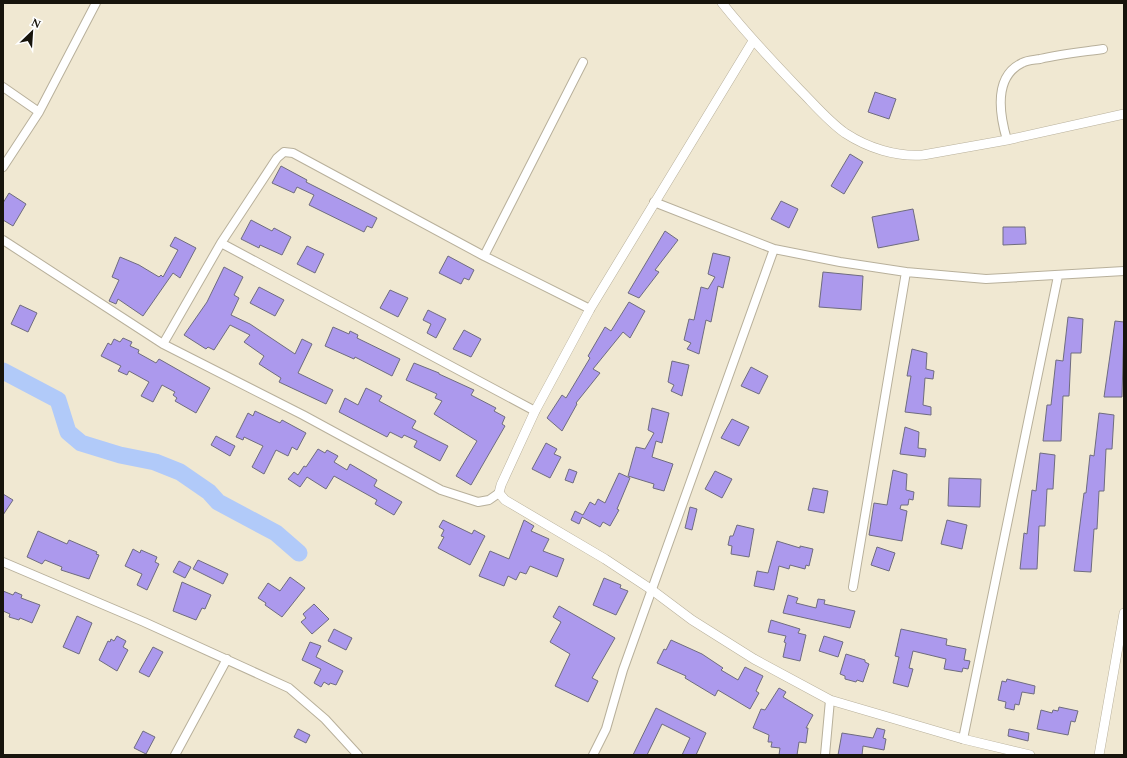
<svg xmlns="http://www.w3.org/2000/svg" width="1127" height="758" viewBox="0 0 1127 758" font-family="Spectral,serif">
	<rect width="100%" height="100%" fill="#f0e8d2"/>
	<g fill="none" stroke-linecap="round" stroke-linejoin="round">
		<path stroke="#b1caf9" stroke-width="17" d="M3,371l55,29 10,32 13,11 39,12 35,7 25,10 29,20 9,10 58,31 23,20"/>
	</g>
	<path fill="#ac99ed" stroke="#6f6c7f" d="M875,92l21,7 -7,20 -21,-7z
		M850,154l13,8 -19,32 -13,-8z
		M281,166l26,14 -1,2 71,36 -5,10 -5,-2 -3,6 -55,-27 5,-10 -17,-8 -3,6 -22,-10z
		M9,193l17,11 -13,22 -10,-6v-17z
		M781,201l17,8 -9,19 -18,-9z
		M913,209l6,31 -41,8 -6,-31z
		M251,220l21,11 2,-3 17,9 -9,18 -22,-10 -1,3 -18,-9z
		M1003,227h22l1,17 -23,1z
		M665,231l13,9 -23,30 4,2 -20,26 -11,-5z
		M175,237l21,11 -16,30 -7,-5 -30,43 -25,-17 -2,5 -7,-3 10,-21 -7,-3 8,-20 19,8 20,12 2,-2 2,2 15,-27 -8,-4z
		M307,246l17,8 -9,19 -18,-9z
		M713,253l17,4 -7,31 -5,-2 -7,36 -5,-2 -7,34 -12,-5 4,-6 -7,-3 5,-21 5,1 7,-33 7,2 7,-12 -7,-3z
		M448,256l26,14 -5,10 -5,-2 -3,6 -22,-11z
		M224,267l19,10 -9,18 5,3 -8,17 19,9 45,30 7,-15 10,5 -14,29 35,17 -7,14 -47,-22 2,-4 -22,-14 5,-8 -20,-14 6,-7 -20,-10 -16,25 -6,-3 -2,2 -22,-14 23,-33z
		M823,272l40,4 -2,34 -42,-3z
		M259,287l25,13 -9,16 -25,-13z
		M390,290l18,8 -10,19 -18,-9z
		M629,302l16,9 -15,27 -7,-6 -30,37 7,4 -24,30 1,1 -15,27 -15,-13 15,-23 4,3 24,-40 -2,-2 17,-29 6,4z
		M20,305l17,8 -9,19 -17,-8z
		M428,310l18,9 -10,19 -9,-5 4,-9 -8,-4z
		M1068,317l15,2 -2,34h-10l-2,43h-6l-2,45h-18l4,-36h4l5,-45 7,1z
		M1115,321l9,1 -2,75h-18z
		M333,327l16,7 1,-3 8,4 -1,3 43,21 -8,17 -37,-19 -1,2 -29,-13z
		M464,330l17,9 -10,18 -18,-8z
		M123,338l9,4 -2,4 9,4 -1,3 18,10 3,-4 51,29 -14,25 -21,-12 2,-3 -4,-3 2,-3 -13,-7 -9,17 -12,-6 8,-14 -20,-11 -2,4 -9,-4 3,-5 -20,-10 7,-13 3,2 3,-6 6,3z
		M912,349l15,4 -1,16 8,2 -1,8 -8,-1 -2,27 8,2v8l-26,-3 6,-36h-4z
		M672,361l17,4 -7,31 -11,-5 3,-6 -6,-3z
		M414,363l25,10v1l35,16 -3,5 25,13 -2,3 11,6 -3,7 3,2 -34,59 -15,-9 21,-35 -43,-27 8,-13 -7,-3 2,-4 -31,-14z
		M751,367l17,9 -9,18 -18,-8z
		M366,388l16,8 -3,5 37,20 -4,7 36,18 -8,15 -26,-14 3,-6 -13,-6 -2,3 -12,-6 -3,5 -48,-25 6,-14 13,7z
		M652,408l17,5 -7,30 -6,-2 -4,16 21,7 -9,27 -11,-3 1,-4 -26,-8 8,-29 9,2 9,-16 -6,-3z
		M255,411l25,12 2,-3 24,13 -9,17 -5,-3 -4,9 -12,-6 -12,24 -12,-7 11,-21 -19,-9 -1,3 -7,-3 12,-24 5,3z
		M1099,413l15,2 -2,34h-6l-2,42h-5l-2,38h-3l-3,43 -17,-1 10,-78h2l4,-38 4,1z
		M732,419l17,8 -10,19 -18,-8z
		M905,427l14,5 -1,16 8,1 -1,8 -25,-3z
		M216,436l19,10 -5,10 -19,-11z
		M546,443l11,6 -3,5 7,3 -11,21 -18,-9z
		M318,449l7,4 2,-3 11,6 -4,6 13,8 3,-6 27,16 -3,6 28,16 -8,13 -19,-11 2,-4 -43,-24 -8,13 -19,-12 -7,10 -12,-8 6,-7 4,3 6,-9 2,1z
		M1040,453l15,2 -2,34h-6l-2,37h-6l-2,43h-17l4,-36 3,1 5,-44 4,1z
		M569,469l8,3 -4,11 -8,-3z
		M893,470l14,4 -1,16 8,2 -1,8 -4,-1 -1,6h-7l-1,4 7,2 -5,30 -33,-6 5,-32 13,2z
		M715,471l17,8 -10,19 -17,-9z
		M619,473l11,5 -13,31 2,1 -9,16 -7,-4 -3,5 -18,-10 -3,7 -8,-4 4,-9 8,4 7,-13 5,3 3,-6 7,4z
		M949,478l32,1 -1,28 -32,-1z
		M813,488l15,3 -4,22 -16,-3z
		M3,494l10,6 -10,15z
		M690,507l7,2 -5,21 -7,-2z
		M443,520l29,14 2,-4 11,6 -15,29 -32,-17 6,-11 -3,-1 3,-6 -5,-3z
		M524,520l10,6 -3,5 18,8 -6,12 21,8 -7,18 -27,-11 -4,8 -6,-2 -4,8 -8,-4 -4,10 -25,-10 11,-25 19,8z
		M947,520l20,5 -5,24 -21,-5z
		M737,525l17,4 -5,28 -18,-3 1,-8 -4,-1 2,-9h3z
		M38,531l29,13 2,-4 28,12 -1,2 3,1 -10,24 -28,-9 1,-3 -17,-7 -3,4 -15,-7z
		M777,541l23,7v-2l13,3 -4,17 -3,-1 -1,4 -15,-4 -1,4 -10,-3 -5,24 -20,-4 3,-15 11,2z
		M877,547l18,6 -6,18 -18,-6z
		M133,549l7,4 1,-3 16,7 -2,5 4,2 -12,26 -10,-5 5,-11 -17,-8z
		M198,560l30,14 -5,10 -30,-15z
		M179,561l12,6 -6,11 -12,-6z
		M290,577l15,11 -23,29 -17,-12 1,-2 -8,-5 10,-15 12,8z
		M604,578l17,7 -1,3 8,3 -12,24 -23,-10z
		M182,582l29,13 -6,14 -3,-1 -6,12 -23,-9z
		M3,591l10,4 2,-3 7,3 -1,3 19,7 -8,18 -12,-5 -1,2 -10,-3 1,-3 -7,-3z
		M788,595l10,3 -2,5 20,5 2,-9 7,1 -1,4 31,7 -5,17 -67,-15z
		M314,604l15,15 -17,15 -11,-12 5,-4 -3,-4z
		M559,606l56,32 -23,40 6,3 -10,21 -33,-16 15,-32 -20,-12 11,-20 -8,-5z
		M77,616l15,7 -13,31 -16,-7z
		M771,620l29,9 -2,4 8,2 -6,26 -17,-4 3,-14 -2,-1 2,-6 -18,-4z
		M334,629l18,9 -6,12 -18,-9z
		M901,629l46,10 -1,6 20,4 -2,11 6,1 -2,8 -5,-1 -1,4 -18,-3 2,-10 -33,-8 -4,17 4,1 -5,18 -15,-4 6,-26 -4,-1z
		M117,636l9,5 -3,6 5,3 -11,21 -18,-11 9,-19 2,1 1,-3 3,2z
		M824,636l19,6 -5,15 -19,-6z
		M671,640l31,14 21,14 -2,2 17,10 7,-13 18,9 -7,15 3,2 -9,16 -32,-19 -3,6 -30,-18 1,-2 -29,-13 7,-14 2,1z
		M310,642l11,4 -5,11 27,14 -7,14 -6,-2 -1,2 -5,-3 -3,5 -7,-4 7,-14 -19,-9z
		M153,647l10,5 -14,25 -10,-5z
		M846,654l19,6v2l4,2 -6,18 -6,-2 -1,2 -11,-3v-3l-5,-2z
		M1007,679l28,7 -1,8 -12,-2 -3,13 -4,-1 -1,6 -9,-2 1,-6 -8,-2 4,-19 4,1z
		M779,688l7,4 -3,5 30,18 -7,13h2l-2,15 -7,-1 -2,13h-18l1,-7 -9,-1 1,-5h-4l1,-7 -16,-7 8,-19 4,1z
		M1059,707l19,4 -3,11 -4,-1 -3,14 -31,-6 4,-19 11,3 1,-3 5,1z
		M656,708l50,25 -10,22h-14l8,-17 -28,-14 -15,31h-14z
		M877,728l8,2 -2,8 3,1 -2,11 -21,-4 -1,9h-24l4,-22 31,5z
		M298,729l12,6 -4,8 -12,-6z
		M1009,729l20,4 -1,8 -20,-5z
		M143,731l12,6 -9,17 -12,-6z"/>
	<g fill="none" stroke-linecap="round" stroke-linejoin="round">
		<defs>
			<path id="minor" d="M3,87l36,25
				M1007,140c-7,-24 -14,-63 15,-77 5,-3 12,-3 18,-4 21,-5 42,-7 63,-10
				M3,167l36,-55 57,-109
				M654,202l120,47 66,13 66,10 80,7 138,-8
				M3,240l160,104 140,71 138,75 37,12 11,-2 10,-7
				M221,243l314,168
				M484,256l99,-194
				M163,344l58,-101 56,-85 7,-6 9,1 191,103 106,53
				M3,562l141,60 145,66 36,31 33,36
				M853,587l53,-315
				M963,739l95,-463
				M175,755l52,-96
				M593,755l13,-26 17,-59 151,-421
				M825,755l5,-55"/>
			<path id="tertiary" d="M722,3c24,30 50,58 77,86 15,15 29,32 46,44 23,15 51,24 78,22l84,-15 117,-26
				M753,41l-163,268 -55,102 -34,74 -2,8 6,7 100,59 47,31 40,30 62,39 76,41 133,39 67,16
				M1099,755l25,-142"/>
		</defs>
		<use href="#minor" stroke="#b8b09b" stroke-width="10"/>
		<use href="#tertiary" stroke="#b8b09b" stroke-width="10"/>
		<use href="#minor" stroke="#fff" stroke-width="8"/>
		<use href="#tertiary" stroke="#fff" stroke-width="9"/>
	</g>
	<rect width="1127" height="758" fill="none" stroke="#17140c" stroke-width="8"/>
	<g transform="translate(32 32) rotate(25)" stroke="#ffffff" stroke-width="3" paint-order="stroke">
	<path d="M0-3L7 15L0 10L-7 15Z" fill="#17140c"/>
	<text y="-6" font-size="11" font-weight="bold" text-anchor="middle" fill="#17140c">N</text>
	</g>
</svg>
